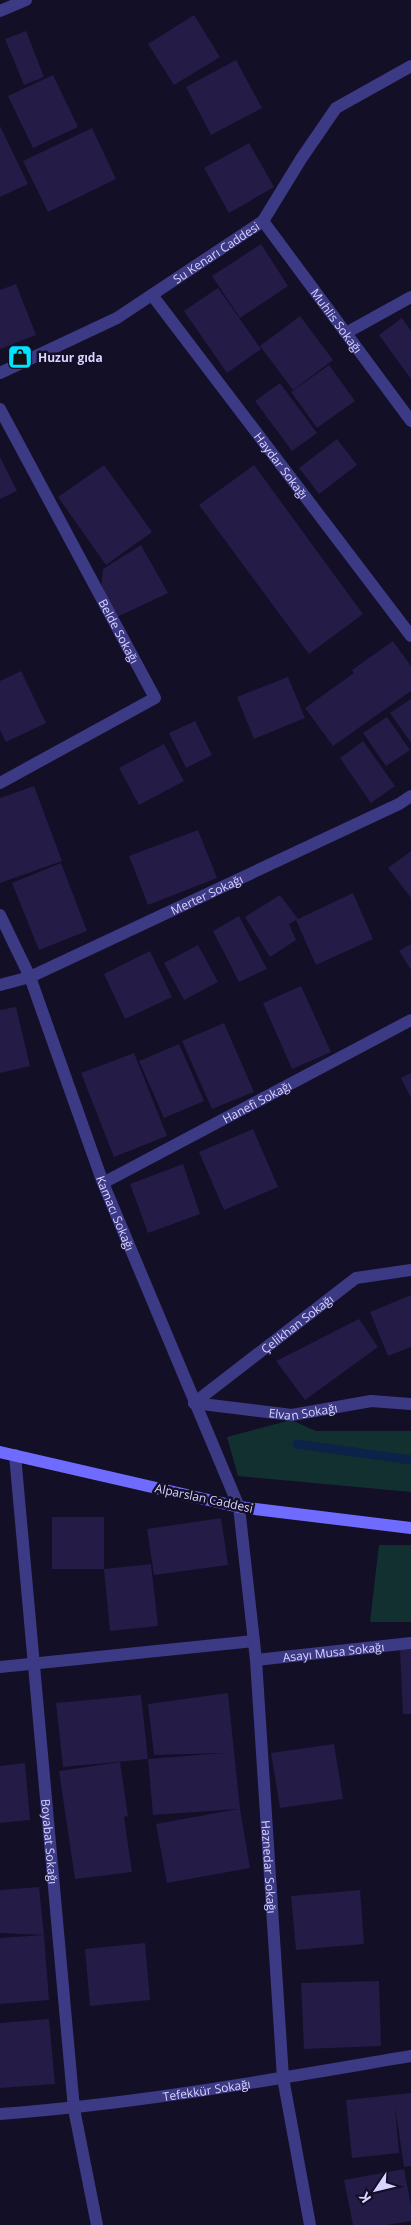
<svg xmlns="http://www.w3.org/2000/svg" width="411" height="2225" viewBox="0 0 411 2225" font-family="'Open Sans',sans-serif">
	<rect width="100%" height="100%" fill="#130f26"/>
	<path fill="#12302f" d="M291,1420l25,11h95v61l-173,-16 -11,-39z
		M379,1545h32v77h-41z"/>
	<g fill="none" stroke-linecap="round" stroke-linejoin="round">
		<path stroke="#0c2248" stroke-width="9" d="M297,1444l114,16"/>
	</g>
	<path fill="#241b47" d="M194,15l26,42 -46,28 -26,-41z
		M26,31l18,46 -20,8 -19,-46z
		M236,60l26,48 -51,27 -25,-48z
		M53,75l25,52 -45,21 -25,-52z
		M0,126l28,58 -28,13z
		M92,128l24,51 -68,33 -25,-51z
		M249,143l25,44 -45,26 -25,-45z
		M261,244l27,42 -48,32 -28,-42z
		M16,284l20,51 -36,14v-59z
		M218,288l43,61 -34,24 -43,-62z
		M300,316l33,44 -40,30 -33,-44z
		M402,318l9,13v48l-32,-44z
		M329,365l26,36 -38,27 -26,-36z
		M280,383l37,50 -25,18 -37,-50z
		M337,439l20,26 -38,29 -20,-26z
		M0,457l17,34 -17,8z
		M104,465l48,67 -46,33 -48,-68z
		M254,465l109,149 -54,40 -110,-149z
		M141,545l27,48 -53,25 -14,-27 2,-22z
		M393,641l18,25v25l-78,55 -28,-38 49,-35 -2,-3z
		M21,671l25,52 -40,19 -6,-12v-49z
		M288,677l17,41 -51,21 -17,-42z
		M411,699v44l-21,-30z
		M387,717l23,33 -24,16 -23,-33z
		M195,721l17,34 -26,13 -17,-35z
		M363,741l32,45 -24,17 -31,-45z
		M164,744l20,37 -45,24 -20,-37z
		M34,786l28,75 -62,22v-85z
		M198,830l19,48 -69,27 -19,-49z
		M411,851v47l-23,-30z
		M61,863l26,68 -48,19 -27,-67z
		M353,893l20,46 -57,26 -20,-45 -7,4 7,16 -26,17 -25,-40 35,-22 18,24z
		M239,916l28,53 -28,13 -26,-51z
		M411,944v26l-12,-19z
		M198,945l20,37 -34,18 -20,-37z
		M150,951l22,46 -47,22 -21,-45z
		M301,986l30,66 -39,17 -29,-66z
		M16,1007l14,59 -30,7v-63z
		M224,1023l30,69 -42,17 -30,-68z
		M179,1044l25,57 -40,17 -25,-57z
		M134,1053l33,83 -53,21 -33,-84z
		M411,1073v25l-10,-20z
		M253,1129l25,58 -54,23 -25,-58z
		M183,1164l17,50 -52,19 -18,-49z
		M411,1295v52l-23,9 -18,-44z
		M359,1319l19,28 -73,53 -29,-39z
		M52,1517h52v52l47,-5 7,62 -48,5 -6,-62h-52z
		M221,1518l7,47 -74,10 -7,-46z
		M411,1649v65h-8l-3,-64z
		M228,1693l12,116 10,59 -83,15 -11,-59 82,-15 -85,6 -5,-56 -85,8 -7,-64 85,-8 7,64 76,-6 -70,2 -6,-51z
		M334,1744l9,55 -63,9 -9,-55z
		M120,1762l8,54 -4,1 8,55 -57,7 -16,-108z
		M25,1763l5,57 -30,3v-57z
		M39,1887l5,48 -44,-2v-43z
		M360,1890l4,54 -68,6 -5,-54z
		M44,1935l5,65 -49,4v-66z
		M145,1943l5,57 -60,6 -5,-57z
		M379,1981l2,65 -77,3 -3,-66z
		M49,2019l6,65 -55,4v-65z
		M411,2093v73l-7,1 -9,-61 4,47 -47,5 -6,-58z
		M404,2169l7,36v16l-24,4h-34l-9,-45z"/>
	<g fill="none" stroke-linecap="round" stroke-linejoin="round">
		<path stroke="#3d3a85" stroke-width="12" d="M0,1667l254,-26"/>
		<g stroke="#3d3a85" stroke-width="12">
			<path d="M0,11l26,-11"/>
			<path id="s1" d="M263,221l148,200"/>
			<path id="s2" d="M152,295l259,341"/>
			<path d="M346,333l65,-36"/>
			<path id="s3" d="M0,373l117,-55 146,-97 38,-62 35,-51 75,-42"/>
			<path id="s4" d="M0,409l155,289 -155,85"/>
			<path id="s5" d="M0,915l30,62 73,206 136,324 17,153 27,418 27,147"/>
			<path id="s6" d="M0,985l30,-8 369,-173 12,-8"/>
			<path id="s7" d="M103,1183l308,-163"/>
			<path id="s8" d="M194,1403l162,-125 55,-8"/>
			<path id="s9" d="M194,1403l98,12 79,-14 40,3"/>
			<path id="s10" d="M15,1455l59,654 23,116"/>
			<path id="s11" d="M256,1660l155,-17"/>
			<path id="s12" d="M0,2114c138,-10 275,-35 411,-58"/>
		</g>
		<path stroke="#6f6bff" stroke-width="12" d="M0,1452l239,55 172,21"/>
	</g>
	<defs>
		<symbol id="shop-square" viewBox="-11 -11 22 22"><rect x="-9" y="-9" width="18" height="18" rx="4" fill="#00e5ff" stroke="#130f26"/><path d="M-5-2.5h2.3a2.7 3.5 0 0 1 5.4 0H5L5.5 6h-11ZM-1.5-2.5h3a1.5 2.3 0 0 0-3 0Z" fill="#111"/></symbol>
	</defs>
	<g fill-rule="evenodd">
		<use href="#shop-square" x="6" y="343" width="28" height="28"/>
	</g>
	<g text-anchor="middle" dominant-baseline="central" stroke-width="5" stroke-linejoin="round" paint-order="stroke">
		<g font-size="12" fill="#d9d4ff" stroke="#130f26">
			<text stroke="none"><textPath href="#s3" startOffset="248">Su Kenarı Caddesi</textPath></text>
			<text stroke="none"><textPath href="#s1" startOffset="124">Muhlis Sokağı</textPath></text>
			<text stroke="none"><textPath href="#s2" startOffset="214">Haydar Sokağı</textPath></text>
			<text stroke="none"><textPath href="#s4" startOffset="252">Belde Sokağı</textPath></text>
			<text stroke="none"><textPath href="#s6" startOffset="226">Merter Sokağı</textPath></text>
			<text stroke="none"><textPath href="#s7" startOffset="174">Hanefi Sokağı</textPath></text>
			<text stroke="none"><textPath href="#s5" startOffset="320">Kamacı Sokağı</textPath></text>
			<text stroke="none"><textPath href="#s8" startOffset="130">Çelikhan Sokağı</textPath></text>
			<text stroke="none"><textPath href="#s9" startOffset="110">Elvan Sokağı</textPath></text>
			<text transform="translate(204 1498) rotate(12)">Alparslan Caddesi</text>
			<text stroke="none"><textPath href="#s11" startOffset="78">Asayı Musa Sokağı</textPath></text>
			<text stroke="none"><textPath href="#s10" startOffset="388">Boyabat Sokağı</textPath></text>
			<text stroke="none"><textPath href="#s5" startOffset="1000">Haznedar Sokağı</textPath></text>
			<text stroke="none"><textPath href="#s12" startOffset="208">Tefekkür Sokağı</textPath></text>
		</g>
		<g font-size="12" font-weight="bold" fill="#d9d4ff" stroke="#130f26" text-anchor="start">
			<text x="38" y="357">Huzur gıda</text>
		</g>
	</g>
	<g transform="translate(376 2190) rotate(235)" stroke="#130f26" stroke-width="4" paint-order="stroke">
	<path d="M0-4L9 19L0 12L-9 19Z" fill="#d9d4ff"/>
	<text y="-8" font-size="14" font-weight="bold" text-anchor="middle" fill="#d9d4ff">K</text>
	</g>
</svg>
